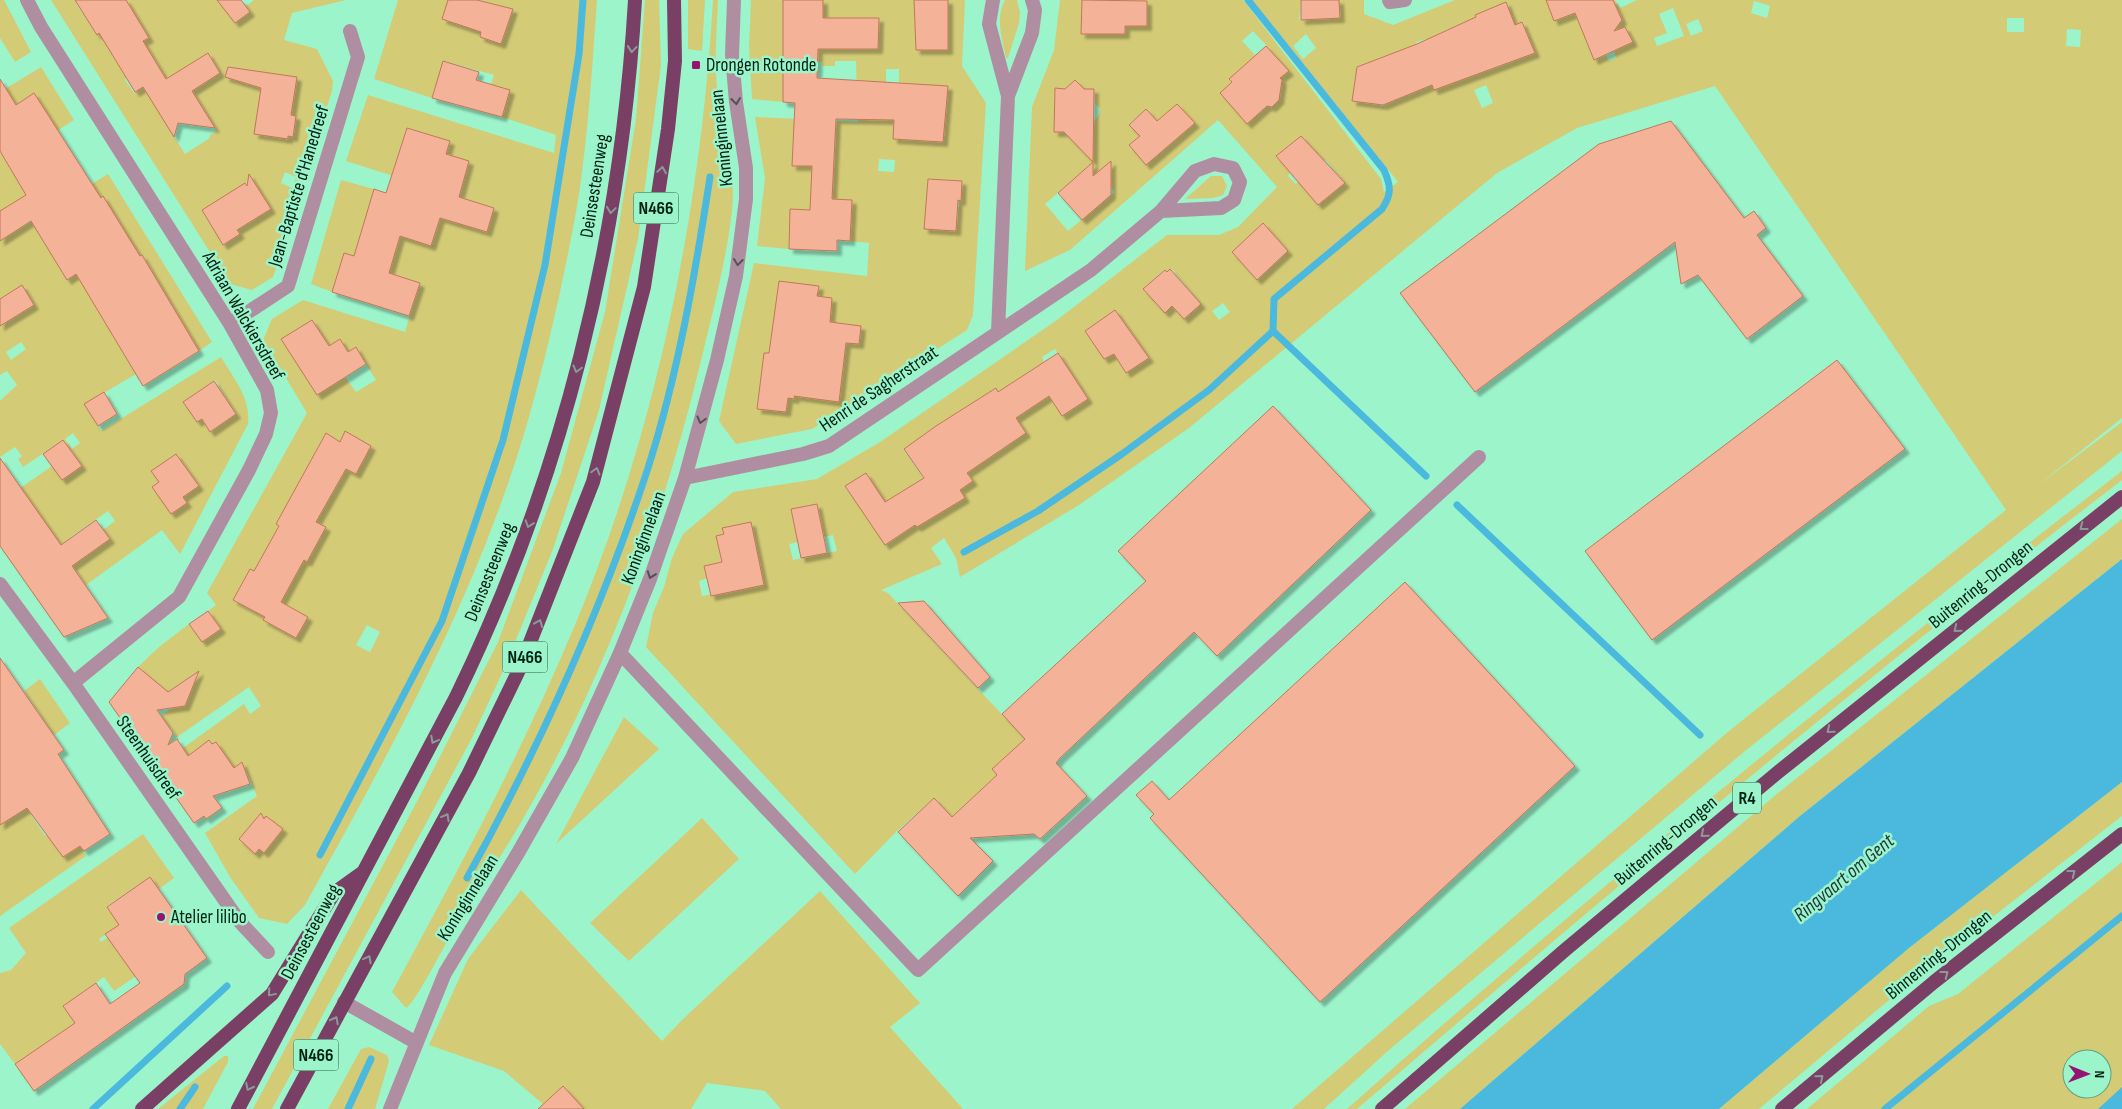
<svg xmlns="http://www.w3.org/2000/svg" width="2122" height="1109" viewBox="0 0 2122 1109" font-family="'Sofia Sans Condensed',sans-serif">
	<defs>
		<filter id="shadow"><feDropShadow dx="4.5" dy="4.5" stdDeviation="1" flood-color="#0004"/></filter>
	</defs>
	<rect width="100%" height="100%" fill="#9cf4cb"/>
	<path fill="#d4cb77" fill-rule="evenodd" d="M0,0h4l27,52 -16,10 -15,-24z
		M51,0h29l-4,3 21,32 36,-24 -7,-11h91l18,23 15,-11 -4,-6 8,-6h92l-54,13 -8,27 33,9 16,32 -1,10 -59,186 -21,13 -22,-6zM142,40l21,34 -29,19 -9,-13zM208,53l12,20 -21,14 -13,-20zM262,72l35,5 -6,38 5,1 -3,21 -5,-1v2l-28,-50zM161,116l39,6 8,-5 9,14 -8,5 1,2 -25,16zM285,172l11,5 -4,11 -11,-5zM252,179l18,30 -33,21 2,4 -16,10 -21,-33z
		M398,0h50l-6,19 39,13 -1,5 21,7 12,-35 -36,-9h120c-4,55 -7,109 -14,164 -5,45 -15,89 -24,133 -15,66 -31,131 -54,195 -51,145 -126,279 -200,413l-18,19 -28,-6 -29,-41 -25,-44 52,-37 -13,-29 -3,-4 -30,21 1,-40 -2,-4 -22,16 -5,-8 61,-44 6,10 11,-8 -12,-19 -72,50 -16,-21 11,-8 -34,-41 21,-20 30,-23 13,18 19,-13 -13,-18 8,-6 -9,-12 100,-180 -44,-73 9,-21 31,-19 102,32 15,-49 -31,-10 1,-5 -45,-15 -13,39 -21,-8 30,-104 33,9 -10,36 67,21 9,-28 47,13 7,-23 -148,-47 22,-66 186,58 2,-18 -54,-18 8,-27 -19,-6 3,-9 -50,-14 -12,37 -58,-19zM407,128l43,13 -5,15 24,5 -6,20 -67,-19zM312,320l17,26 11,-7 8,13 8,-4 20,32 -20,12 -11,-15 -28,18 -35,-56zM345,432l26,14 -15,28 -10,-5 -14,24 -30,-16 21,-39 4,-4 13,8zM287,505l39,22 -47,-1 -3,-2zM250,569l31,33 26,15 -11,21 -32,-18 1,-3 -32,-17zM367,625l13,7 -10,20 -14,-7z
		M645,0h14l2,65 -23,174 -39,171 -46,139 -49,120 -32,69 -200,371h-19l169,-317 76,-150 63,-169 44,-161 31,-193z
		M688,0h17l-3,51 -14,-2z
		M713,0h5c-1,29 -4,58 -1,87 4,41 20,82 15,124 -6,52 -20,103 -32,154 -38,154 -93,307 -172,445 -23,41 -49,80 -74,120 -10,15 -38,73 -48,78l-14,-16c64,-118 128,-236 180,-360 83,-195 129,-420 141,-632z
		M751,0h32l40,31v-31h92l1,50h31l1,-50h17l-3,66 24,37 -13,212 -6,15 -155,99 -76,15 -17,-23 35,-158 113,13 2,-33 -19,-2 1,-29 -60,-3 -2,40 -32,-3 8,-68 -10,-61 103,5 -2,-61h-21v5h-13v-4h-38l-1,40 -31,-3 -3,-53zM842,18h37l-1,30 -37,-1zM886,69h13v14h-13zM948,86l-2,23h-5l1,33 -41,-3v-11l-8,-1 1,-17zM879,159l16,1 -1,12 -16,-1zM928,179l34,2 -6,50 -31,-2z
		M1005,0h12l3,12 -1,11 -11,35h-2c-4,-19 -11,-41 -1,-58z
		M1060,0h22v34h42l1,-8h22v-25l-58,-1h154l138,179 3,13 14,-10 -146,-182h49l-2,20 40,-2v-18h25v14l29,11 62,-25h91l8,21 34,-13 -3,-8h30l5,8 17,-8h485v418l-85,68 85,-64v29l-377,300 -356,299 -65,59h-32l437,-378 277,-221 -291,-424 -138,42 -80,45 -308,255 -110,77 -119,72 -4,-19 -12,-20 -13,10 11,16 -61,26 7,3 139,148 -30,34 -45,42 -18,-19 -37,33 -42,43 -209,-227 7,-34 11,-26 8,-29 11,-24 50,-42 84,-13 63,-37 177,-122 110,-85h52l19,-8 39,-40 -59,-67 -148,130 -45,21 7,-164 22,-57zM1754,1l16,5 -3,12 -16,-5zM1506,2l9,23 8,-3 11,31 -38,15 -21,-53zM1673,8l11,28 -27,10 -3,-8 13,-5 -8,-19zM2007,18h17v14h-17zM1698,19l5,12 -12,5 -5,-12zM1451,28l7,18 -35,14 -7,-18 11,-3 6,17 14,-5 -7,-18zM2067,29l14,1 -1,17 -14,-1zM1608,30l8,28 -7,3 -3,-6 -12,5 -9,-21zM1253,31l14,15 -11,10 -14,-15zM1627,31l6,11 -9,4 -6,-11zM1306,34l10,14 -13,11 -10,-13zM1401,52l15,40 -9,3 -5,-13 -15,10 -2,14 -33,-5 5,-34zM1075,80l9,9h10l1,15 5,4 -1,7 -5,6v12l-40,-1 1,-43h10zM1486,85l7,18 -11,5 -8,-18zM1177,104l17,19 -48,42 -17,-20 11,-9 -11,-12 17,-15 11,12zM1301,136l23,26 2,-2 19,23 -27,22 -19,-23 -3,2 -8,-8 2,-4 -13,-16zM1084,170l9,10 7,-6 15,18 -47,39 -23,-27zM1263,224l25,27 -31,29 -25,-28zM1171,268l30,36 -17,15 -10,-15 -10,8 -21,-23 21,-19 5,4 4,-4zM1223,303l7,9 -11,8 -7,-9zM1115,310l34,48 -23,15 -12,-19 -10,5 -19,-28zM1055,349l33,50 -26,17 -13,-20 -7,4 -17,-26 19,-12 -2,-5zM996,388l30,45 -62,-24zM936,426l37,55 -13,9 5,8 -25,5 -36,-53zM865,473l20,29 10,-6 12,34 -21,15 -41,-58zM817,504l7,33 9,-2 4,16 -44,9 -4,-16 9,-2 -7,-32zM751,522l13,63 -62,11 -3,-15 8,-3 15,-16 -6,-26 8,-2 -2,-6z
		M41,67l33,53 -38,24 -9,51 -27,16v-62l34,-56 -18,12 -16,-13z
		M108,174l104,168 -13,9 -21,-33 -56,34 14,22 -51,30 16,27 120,-74c13,22 30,41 27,67l-68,130 -18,-24 -76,55 -14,-20 38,-26 -7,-9 12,-9 -7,-10 -36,25 -19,18 -53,-42v-10l52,-36h30l-19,-26 -40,27 -5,-8 4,-3 -7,-9 -15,10v-56l17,-16 -10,-14 -7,4v-59l5,7 29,-18 -12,-19 -21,12 -1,7v-64zM103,197l21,33 -31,34 -26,16 -27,-45zM142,256l21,34 -55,35zM21,342l5,7 -15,11 -5,-8zM215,380l21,34 -25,18 -10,-13 -4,3 -14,-20zM73,433l7,10 -8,6 -7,-10zM176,454l23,32 -16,11 4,6 -16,11 -18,-27 6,-5 -8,-11z
		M1211,176h11l5,10 -4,9 -10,3 -28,1z
		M2122,471v9c-262,201 -515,414 -765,629h-10c250,-222 510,-434 775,-638z
		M2122,519v40l-322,257 -340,293h-55l373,-316z
		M40,679l30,44 -16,12 -30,-44z
		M624,717l35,32 -103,95z
		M2122,782v34l-196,153 -167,140h-40l190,-161z
		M45,795l5,7 -19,13 14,21 3,-1 15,22 17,-11 6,10 -86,60v-91z
		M702,818l37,41 -110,102 -39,-38z
		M143,834l31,44 -15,11 -9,-12 -43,29 12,19 -20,14 2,3 38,-26 -12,25 -12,8 10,13 18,-13 11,15 -40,27 -10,-14 -41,29 18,26 -24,3 -42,29 -15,-20v-71l11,-3 15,-17 -17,-25z
		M2122,862v247h-315l122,-103 29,-12zM2072,1059h30v30h-30z
		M521,890l141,151 20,-21 138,-129 100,112 -30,24 73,82h-182l-16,-18 -58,-8 -16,26h-107l-41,-5 -39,-33 -75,-26 39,-86z
		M369,1047l18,8 2,6 -14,48h-47l33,-60z
		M224,1056h4v6l-25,47h-45z"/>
	<path fill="#4ab9dd" d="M2122,559v223l-213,166 -190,161h-259l340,-293z
		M2122,1087v22h-24z"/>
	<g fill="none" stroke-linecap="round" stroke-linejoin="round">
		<path stroke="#4ab9dd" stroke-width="7" d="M1248,0l136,170c7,16 8,24 -2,39l-108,90 -1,32
			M1457,505l243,230
			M964,552l74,-41 84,-57 87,-64 64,-59 153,145
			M320,855l122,-234 61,-181 42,-175 34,-211 4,-54
			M467,878c73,-132 134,-266 181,-410 30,-94 47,-193 62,-291
			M93,1109l134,-123
			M180,1109l15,-22
			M348,1109l23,-50
			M1885,1109l237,-193"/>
	</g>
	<path fill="#f4b399" stroke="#c17758" filter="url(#shadow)" d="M75,0h51l23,38 -6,3 23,38 42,-26 12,20 -28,18 23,37 -37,-5 -4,14 -31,-50 -8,5 -36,-59 -2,2z
		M217,0h24l9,12 -15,11z
		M448,0h29l36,9 -12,35 -21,-7 1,-5 -39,-13z
		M783,0h40v18h56l-1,31h-60l-1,29 131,8 -5,56 -50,-3 1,-19 -58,-1 -4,80 20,1 -2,41 -13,-1v11l-48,-2 1,-40 20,1 2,-44h-20l3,-63 -12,-1z
		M914,0h34v50h-32z
		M1082,0l65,1v25h-22v8h-44z
		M1301,0h38l1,18 -39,2z
		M1546,0h67l9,20 -8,11 11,-4 8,15 -39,18 -19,-47 -21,8z
		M1506,2l9,23 7,-3 13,31 -101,37 -2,-5 -49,20 -31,-4 5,-34 60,-23 59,-27 -1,-2z
		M1266,46l23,25 -9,7 2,2 -3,20 -7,7 -5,-1 -20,18 -27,-31 12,-11 -3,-3z
		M443,61l36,11 -3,8 34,10 -8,27 -70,-19z
		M228,67l69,10 -6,38 5,1 -3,21 -5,-1v3l-34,-5 7,-46 -36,-11z
		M0,79l16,26 18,-12 67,105 2,-2 37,60 2,-1 57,96 -56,35 -67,-112 -9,6 -36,-59 -31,20v-30l26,-16 -26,-44z
		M1075,80l9,9h10l-1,73 -29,-30h-10l1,-44 10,1z
		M1177,104l18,19 -49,42 -17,-20 11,-9 -11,-11 17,-16 11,12z
		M1671,121l73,97 10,-7 12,17 -9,7 46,61 -56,43 -49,-64 -17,9 -6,-42 -200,150 -75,-99 199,-149z
		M407,128l43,13 -4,13 23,7 -10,36 35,11 -7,24 -47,-14 -9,28 -31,-10 -11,37 31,10 -11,33 -77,-24 12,-39 10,3 20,-67 12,4z
		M1301,136l44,47 -27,22 -42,-49z
		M1111,161v34l-29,25 -24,-27 35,-31v14z
		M249,174l22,35 -34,21 3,4 -17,11 -21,-35 43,-27 2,3z
		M928,179l34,2 -1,20 -3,-1 -2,31 -32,-2z
		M1263,223l25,28 -31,29 -25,-28z
		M1170,269l31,35 -17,15 -12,-13 -7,7 -22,-24 22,-19 2,2z
		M779,281l40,5 -2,10 15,2 -2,24 31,4 -2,18 -13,-1 -7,59 -45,-6 1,3 -7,-1 -2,14 -29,-3 7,-56h5z
		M22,285l12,20 -34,21v-27z
		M1115,310l34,48 -23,15 -12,-19 -10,5 -19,-28z
		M312,320l17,26 11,-7 8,13 8,-5 10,17 -49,31 -36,-56z
		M1058,353l30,46 -26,17 -13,-20 -33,22 10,15 -59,40 6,8 -13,9 5,8 -48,29 -2,-2 -30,20 -40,-59 21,-13 19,29 39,-24 -20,-29 32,-23 60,-38 2,4z
		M1837,360l68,89 -253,191 -67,-89z
		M214,381l22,33 -26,18 -8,-13 -5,3 -14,-20z
		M104,392l13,22 -19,12 -14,-22z
		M1273,406l98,104 -154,146 -23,-24 -134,126 -4,5 31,33 -47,43 -6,-5 -64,4 23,23 -35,35 -60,-64 36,-34 18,19 45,-42 -5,-6 33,-30 -23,-25 144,-133 -28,-30z
		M345,431l26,15 -15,28 -10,-5 -30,53 10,5 -19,35 -3,-2 -23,42 27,15 -12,21 -33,-18 2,-3 -32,-17 17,-31 4,2 25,-45 -3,-2 50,-91 14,9z
		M63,440l19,26 -20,14 -19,-26z
		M176,454l23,32 -16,11 4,6 -16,11 -19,-27 7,-5 -8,-11z
		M0,458l61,87 35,-25 14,19 -38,27 36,52 -44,19 -64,-91z
		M817,504l10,49 -26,5 -10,-49z
		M751,522l13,63 -53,11 -7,-30 18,-4 -6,-26 8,-2 -2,-6z
		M1405,582l170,184 -255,236 -170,-184 4,-4 -18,-19 16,-14 17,19z
		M924,601l66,76 -12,11 -80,-85z
		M208,611l13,18 -19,13 -13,-18z
		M0,658l64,92 -6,4 52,80 -26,17 -4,-5 -17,11 -36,-49 -27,17z
		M138,667l30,25 31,-21 -14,35 -28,4 16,23 -5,12 9,-6 11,17 21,-16 3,4 4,-2 18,26 8,-6 8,22 -37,12 9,12 -16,11 -2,-3 -10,7 -85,-121z
		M261,813l3,6 2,-3 17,13 -19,24 -5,-4 -4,5 -16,-15z
		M150,877l57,81 -22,16 -1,10 -150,107 -19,-27 60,-41 -12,-17 33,-23 14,21 30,-21 -35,-49 14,-9 -12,-18z
		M563,1086l21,23h-46z"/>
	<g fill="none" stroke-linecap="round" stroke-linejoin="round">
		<path stroke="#af8ea1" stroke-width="14" d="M27,0l14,27 189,297 37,66 4,23 -5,21 -17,36 -70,127 -106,86
			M993,0l-4,24 19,72
			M1389,0l1,2 15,-2
			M230,324l58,-38 70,-229 -8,-26
			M998,332l10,-236 24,-63 3,-23 -3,-10
			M685,478l118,-24 26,-8 262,-176 70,-59 60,-3 13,-8 6,-18 -7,-14 -19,-4 -19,7 -34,40
			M0,584l73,99 167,239 28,30
			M620,653l298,317 561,-513
			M344,1002l71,40
			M390,1109l55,-136 73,-120 54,-95 48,-105 30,-74 35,-101 32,-118 19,-84 10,-77v-31l-10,-66 -4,-47 2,-55"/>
		<path stroke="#7a3f64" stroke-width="14" d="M142,1109l130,-115 62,-101 28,-20
			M238,1109l218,-412c106,-217 165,-456 179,-697
			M287,1109l182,-336 51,-105 73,-186 51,-195 24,-158 7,-68 -1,-61
			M1382,1109l183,-159 212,-177 345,-276
			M1782,1109l152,-127 188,-148"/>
	</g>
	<defs><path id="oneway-chevron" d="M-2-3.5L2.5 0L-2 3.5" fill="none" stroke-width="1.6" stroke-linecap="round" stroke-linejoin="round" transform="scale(1.25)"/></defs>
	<g stroke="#8b9a98">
		<use href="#oneway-chevron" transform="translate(632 49) rotate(95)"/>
		<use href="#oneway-chevron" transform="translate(662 170) rotate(-81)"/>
		<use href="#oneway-chevron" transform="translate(611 210) rotate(98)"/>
		<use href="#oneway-chevron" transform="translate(577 369) rotate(105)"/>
		<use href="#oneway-chevron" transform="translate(596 471) rotate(-74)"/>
		<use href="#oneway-chevron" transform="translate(529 524) rotate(109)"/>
		<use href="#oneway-chevron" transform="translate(2083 527) rotate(142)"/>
		<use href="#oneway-chevron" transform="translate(539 623) rotate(-68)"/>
		<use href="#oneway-chevron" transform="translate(1957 629) rotate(141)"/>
		<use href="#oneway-chevron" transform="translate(1830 730) rotate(141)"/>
		<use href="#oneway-chevron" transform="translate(434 740) rotate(118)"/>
		<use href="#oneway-chevron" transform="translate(446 817) rotate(-61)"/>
		<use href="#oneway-chevron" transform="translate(1704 834) rotate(140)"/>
		<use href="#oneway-chevron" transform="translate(2072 873) rotate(-38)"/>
		<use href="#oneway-chevron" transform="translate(368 959) rotate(-61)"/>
		<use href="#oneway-chevron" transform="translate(1945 974) rotate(-38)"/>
		<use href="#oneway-chevron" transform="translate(271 993) rotate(130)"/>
		<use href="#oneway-chevron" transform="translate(335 1020) rotate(-62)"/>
		<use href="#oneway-chevron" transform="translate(1820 1078) rotate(-40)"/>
		<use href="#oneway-chevron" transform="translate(249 1087) rotate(117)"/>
	</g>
	<g stroke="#4f5353">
		<use href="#oneway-chevron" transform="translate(736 101) rotate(83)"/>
		<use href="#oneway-chevron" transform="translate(738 262) rotate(97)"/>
		<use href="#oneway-chevron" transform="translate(701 420) rotate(105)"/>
		<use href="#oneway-chevron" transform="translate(651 575) rotate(110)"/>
	</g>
	<g fill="#93156f" stroke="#9cf4cb" stroke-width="2">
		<rect x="691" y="60" width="10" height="10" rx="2.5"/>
		<circle cx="161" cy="917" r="5"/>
	</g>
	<g text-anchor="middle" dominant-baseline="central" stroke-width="5" stroke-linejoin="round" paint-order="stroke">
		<g fill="#9cf4cb" stroke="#2f614b" stroke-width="1">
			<rect x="633.5" y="192.5" width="45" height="31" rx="4"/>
			<rect x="502.5" y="641.5" width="45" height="31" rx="4"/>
			<rect x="1733" y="782.5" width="28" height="31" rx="4"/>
			<rect x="293.5" y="1039.5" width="45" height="31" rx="4"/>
		</g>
		<g font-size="18" font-weight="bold" fill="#002214">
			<text x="656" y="208">N466</text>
			<text x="525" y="657">N466</text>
			<text x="1747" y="798">R4</text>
			<text x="316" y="1055">N466</text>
		</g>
		<g font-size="19" fill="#002214" stroke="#9cf4cb" text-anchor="start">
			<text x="706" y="65">Drongen Rotonde</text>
			<text x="171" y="917">Atelier lilibo</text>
		</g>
		<g font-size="19" fill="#002214" stroke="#9cf4cb">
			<text transform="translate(722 138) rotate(-96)">Koninginnelaan</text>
			<text transform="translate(299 186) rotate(-73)">Jean-Baptiste d'Hanedreef</text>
			<text transform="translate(595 186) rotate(-81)">Deinsesteenweg</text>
			<text transform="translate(243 316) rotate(60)">Adriaan Walckiersdreef</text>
			<text transform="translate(879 389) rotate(-34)">Henri de Sagherstraat</text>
			<text transform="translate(644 538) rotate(-70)">Koninginnelaan</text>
			<text transform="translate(490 572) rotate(-68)">Deinsesteenweg</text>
			<text transform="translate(1981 585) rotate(-39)">Buitenring-Drongen</text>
			<text transform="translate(148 758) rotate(55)">Steenhuisdreef</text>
			<text transform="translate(1666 841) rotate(-40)">Buitenring-Drongen</text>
			<text transform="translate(468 898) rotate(-58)">Koninginnelaan</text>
			<text transform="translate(311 932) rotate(-62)">Deinsesteenweg</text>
			<text transform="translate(1939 955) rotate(-39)">Binnenring-Drongen</text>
		</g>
		<g font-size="20" font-style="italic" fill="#1c343d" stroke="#9cf4cb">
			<text transform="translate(1844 878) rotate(-40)">Ringvaart om Gent</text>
		</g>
	</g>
	<g transform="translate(2087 1074) rotate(91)"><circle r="24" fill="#9cf4cb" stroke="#5ea082"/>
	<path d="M0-4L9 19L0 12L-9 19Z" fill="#93156f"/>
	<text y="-8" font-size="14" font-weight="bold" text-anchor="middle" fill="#002214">N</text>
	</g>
</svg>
